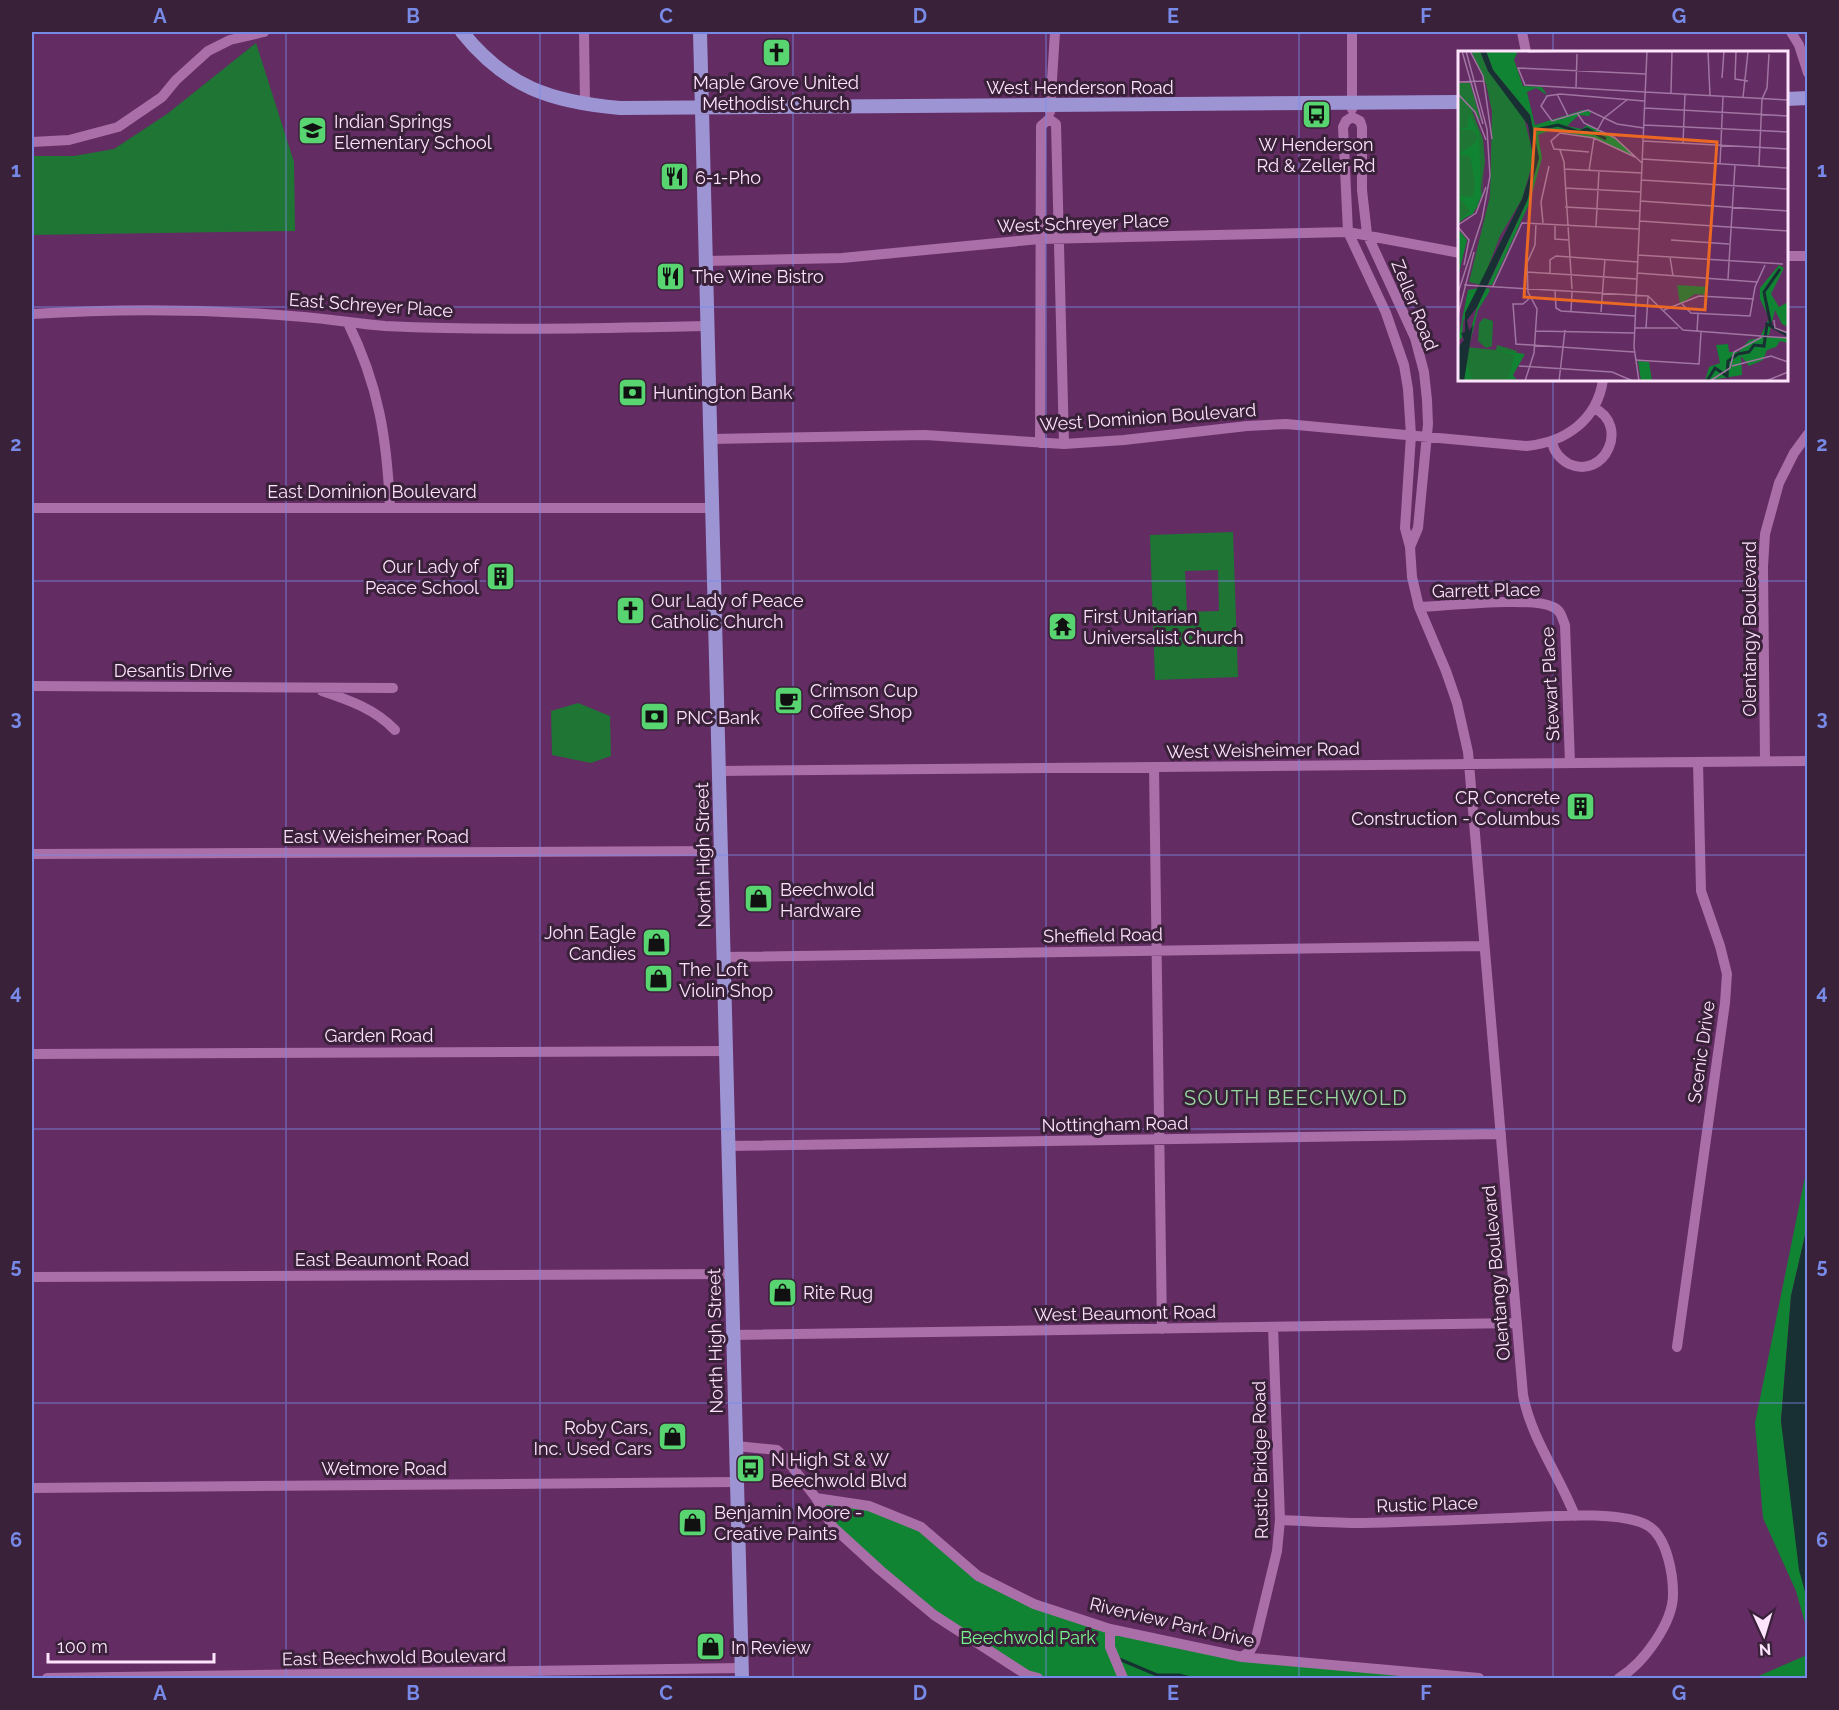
<svg xmlns="http://www.w3.org/2000/svg" width="1839" height="1710" viewBox="0 0 1839 1710" font-family="Raleway,sans-serif">
	<rect width="100%" height="100%" fill="#632c63"/>
	<path fill="#1f7533" fill-rule="evenodd" d="M256,43l38,119 1,69 -263,4v-79h42l40,-7 53,-35z
		M1233,532l5,145 -83,3 -5,-145zM1218,570l1,41 -32,1 -2,-41z
		M578,703l32,13 1,40 -20,7 -39,-8 -1,-44z"/>
	<path fill="#118433" d="M1807,1167v60l-16,69 -10,125 26,177v32l-11,-39 -33,-73 -8,-95z
		M816,1498l53,8 52,21 57,49 56,28 162,44 283,30h-441l-104,-63 -101,-88z
		M1807,1655v23h-53z"/>
	<path fill="#182f33" d="M1807,1227v372l-8,-29 -18,-149 10,-125z"/>
	<g fill="none" stroke-linecap="round" stroke-linejoin="round">
		<path stroke="#182f33" stroke-width="3" d="M1119,1659l38,16h22l12,3"/>
		<path stroke="#aa6ea9" stroke-width="10" d="M584,32l1,73
			M1522,32l4,20
			M1791,32l8,13 9,28
			M1352,109v-77
			M1050,112l5,-80
			M1352,117l-6,4 -3,6 5,105 38,81 18,52 4,24 3,46 -6,93 5,19 2,30 7,30 27,64 11,32 11,49 55,643c8,43 36,80 52,121
			M1352,117l8,4 2,6v63l5,44 48,104 9,34 3,28 1,24 -10,104 -8,19
			M1049,119l7,5 8,320
			M32,142l37,-2 49,-13 44,-30 14,-17 32,-29 22,-11 34,-8
			M1786,256h22
			M706,261l136,-3 198,-19 308,-7 112,21
			M32,314c91,-6 181,-5 272,3 27,2 54,7 81,9 108,5 216,2 323,0
			M348,323c31,63 39,116 42,185
			M711,439l214,-4 139,9 60,-4 123,-14 39,-2 241,22c39,-4 70,-26 76,-66
			M1552,442c2,10 8,17 17,22 36,16 61,-39 25,-56
			M1040,443l1,-317 8,-7
			M32,508h680
			M1419,607c28,-1 112,-11 134,0 8,3 9,11 12,18l5,138
			M32,686l361,2
			M322,691c27,9 53,18 73,39
			M1765,761l-2,-194 2,-33 14,-51 15,-30 14,-19
			M1154,767l8,562
			M719,771l1089,-10
			M32,854l689,-3
			M724,957l759,-11
			M32,1054l694,-3
			M728,1146l773,-12
			M32,1277l700,-3
			M733,1335l784,-12
			M1677,1347l48,-344 2,-29 -7,-28 -19,-55 -3,-129
			M736,1446l41,4 10,10 29,38 17,29 47,43 54,45 93,60 11,3
			M32,1488l705,-6
			M816,1498l53,8 52,21 57,49 56,28 76,25 132,28 237,21
			M1280,1520c27,1 54,3 82,3 48,-1 96,-3 145,-5 32,-1 118,-9 143,9 17,12 23,47 23,66 1,29 -30,71 -54,85
			M1110,1629v18l13,31
			M1242,1657l8,-6 5,-9 22,-91 3,-31 -7,-193
			M47,1678l695,-10"/>
		<path stroke="#9d94d4" stroke-width="14" d="M462,32c44,55 89,70 158,76l840,-6
			M700,32l42,1646
			M1786,99l22,-1"/>
	</g>
	<path fill="none" stroke="#778ae7" stroke-width="1.5" stroke-opacity="0.55" d="M286,32v1646M540,32v1646M793,32v1646M1046,32v1646M1299,32v1646M1553,32v20M32,307h1428M1786,307h22M1553,380v1298M32,581h1776M32,855h1776M32,1129h1776M32,1403h1776"/>
	<defs>
		<symbol id="church-square" viewBox="-11 -11 22 22"><rect x="-9" y="-9" width="18" height="18" rx="4" fill="#58d570" stroke="#3a213a"/><path d="M-1.2-6h2.4v3.5h3.3v2.4h-3.3V6h-2.4V-.1h-3.3v-2.4h3.3Z" fill="#111"/></symbol>
		<symbol id="bus-square" viewBox="-11 -11 22 22"><rect x="-9" y="-9" width="18" height="18" rx="4" fill="#58d570" stroke="#3a213a"/><path d="M-5-6H5V4H4V6H2V4H-2V6H-4V4H-5ZM-3.5-4V0h7V-4ZM-3.5 1.2v1.5H-2V1.2ZM2 1.2v1.5H3.5V1.2Z" fill="#111"/></symbol>
		<symbol id="school-square" viewBox="-11 -11 22 22"><rect x="-9" y="-9" width="18" height="18" rx="4" fill="#58d570" stroke="#3a213a"/><path d="M0-5L7-2L0 1L-7-2ZM-4 1L0 2.5L4 1V4Q0 6-4 4Z" fill="#111"/></symbol>
		<symbol id="restaurant-square" viewBox="-11 -11 22 22"><rect x="-9" y="-9" width="18" height="18" rx="4" fill="#58d570" stroke="#3a213a"/><path d="M-5-6h1v4h1v-4h1v4h1v-4h1v5L-1.5 .5V6h-2V.5L-5-1ZM5-6V6H3V1.5H1.5Q1.5-4 5-6Z" fill="#111"/></symbol>
		<symbol id="bank-square" viewBox="-11 -11 22 22"><rect x="-9" y="-9" width="18" height="18" rx="4" fill="#58d570" stroke="#3a213a"/><path d="M-6-4H6V4H-6ZM0-2.3a2.3 2.3 0 1 0 0 4.6a2.3 2.3 0 1 0 0-4.6Z" fill="#111"/></symbol>
		<symbol id="building-square" viewBox="-11 -11 22 22"><rect x="-9" y="-9" width="18" height="18" rx="4" fill="#58d570" stroke="#3a213a"/><path d="M-4-6H4V6H1V3H-1V6H-4ZM-2.5-4.3h1.7v1.8h-1.7ZM.8-4.3h1.7v1.8H.8ZM-2.5-1h1.7V.8h-1.7ZM.8-1h1.7V.8H.8Z" fill="#111"/></symbol>
		<symbol id="temple-square" viewBox="-11 -11 22 22"><rect x="-9" y="-9" width="18" height="18" rx="4" fill="#58d570" stroke="#3a213a"/><path d="M0-6L5-2H3V0L6.5 2.5H4V6H1.5V3h-3V6H-4V2.5H-6.5L-3 0V-2H-5Z" fill="#111"/></symbol>
		<symbol id="cafe-square" viewBox="-11 -11 22 22"><rect x="-9" y="-9" width="18" height="18" rx="4" fill="#58d570" stroke="#3a213a"/><path d="M-5.5-4.5H6V0H3Q3 3.5 0 3.5H-2.5Q-5.5 3.5-5.5 0ZM3-3.2v2h1.7v-2ZM-6 4.5H4V6H-6Z" fill="#111"/></symbol>
		<symbol id="shop-square" viewBox="-11 -11 22 22"><rect x="-9" y="-9" width="18" height="18" rx="4" fill="#58d570" stroke="#3a213a"/><path d="M-5-2.5h2.3a2.7 3.5 0 0 1 5.4 0H5L5.5 6h-11ZM-1.5-2.5h3a1.5 2.3 0 0 0-3 0Z" fill="#111"/></symbol>
	</defs>
	<g fill-rule="evenodd">
		<use href="#church-square" x="760" y="36" width="33" height="33"/>
		<use href="#bus-square" x="1300" y="98" width="33" height="33"/>
		<use href="#school-square" x="296" y="114" width="33" height="33"/>
		<use href="#restaurant-square" x="658" y="160" width="33" height="33"/>
		<use href="#restaurant-square" x="654" y="260" width="33" height="33"/>
		<use href="#bank-square" x="616" y="376" width="33" height="33"/>
		<use href="#building-square" x="484" y="560" width="33" height="33"/>
		<use href="#church-square" x="614" y="594" width="33" height="33"/>
		<use href="#temple-square" x="1046" y="610" width="33" height="33"/>
		<use href="#cafe-square" x="772" y="684" width="33" height="33"/>
		<use href="#bank-square" x="638" y="700" width="33" height="33"/>
		<use href="#building-square" x="1564" y="790" width="33" height="33"/>
		<use href="#shop-square" x="742" y="882" width="33" height="33"/>
		<use href="#shop-square" x="640" y="926" width="33" height="33"/>
		<use href="#shop-square" x="642" y="962" width="33" height="33"/>
		<use href="#shop-square" x="766" y="1276" width="33" height="33"/>
		<use href="#shop-square" x="656" y="1420" width="33" height="33"/>
		<use href="#bus-square" x="734" y="1452" width="33" height="33"/>
		<use href="#shop-square" x="676" y="1506" width="33" height="33"/>
		<use href="#shop-square" x="694" y="1630" width="33" height="33"/>
	</g>
	<g text-anchor="middle" dominant-baseline="central" stroke-width="6" stroke-linejoin="round" paint-order="stroke">
		<g font-size="18" fill="#fee3fd" stroke="#3a213a" text-anchor="start">
			<text x="776" y="82" text-anchor="middle">Maple Grove United<tspan x="776" dy="21">Methodist Church</tspan></text>
			<text x="334" y="121">Indian Springs<tspan x="334" dy="21">Elementary School</tspan></text>
			<text x="1316" y="144" text-anchor="middle">W Henderson<tspan x="1316" dy="21">Rd &amp; Zeller Rd</tspan></text>
			<text x="695" y="177">6-1-Pho</text>
			<text x="692" y="276">The Wine Bistro</text>
			<text x="653" y="392">Huntington Bank</text>
			<text x="479" y="566" text-anchor="end">Our Lady of<tspan x="479" dy="21">Peace School</tspan></text>
			<text x="651" y="600">Our Lady of Peace<tspan x="651" dy="21">Catholic Church</tspan></text>
			<text x="1083" y="616">First Unitarian<tspan x="1083" dy="21">Universalist Church</tspan></text>
			<text x="810" y="690">Crimson Cup<tspan x="810" dy="21">Coffee Shop</tspan></text>
			<text x="676" y="717">PNC Bank</text>
			<text x="1560" y="797" text-anchor="end">CR Concrete<tspan x="1560" dy="21">Construction - Columbus</tspan></text>
			<text x="780" y="889">Beechwold<tspan x="780" dy="21">Hardware</tspan></text>
			<text x="636" y="932" text-anchor="end">John Eagle<tspan x="636" dy="21">Candies</tspan></text>
			<text x="679" y="969">The Loft<tspan x="679" dy="21">Violin Shop</tspan></text>
			<text x="803" y="1292">Rite Rug</text>
			<text x="652" y="1427" text-anchor="end">Roby Cars,<tspan x="652" dy="21">Inc. Used Cars</tspan></text>
			<text x="771" y="1459">N High St &amp; W<tspan x="771" dy="21">Beechwold Blvd</tspan></text>
			<text x="714" y="1512">Benjamin Moore -<tspan x="714" dy="21">Creative Paints</tspan></text>
			<text x="731" y="1647">In Review</text>
		</g>
		<g font-size="18" fill="#fee3fd" stroke="#3a213a">
			<text x="1080" y="87">West Henderson Road</text>
			<text transform="translate(1083 223) rotate(-2)">West Schreyer Place</text>
			<text transform="translate(371 305) rotate(4)">East Schreyer Place</text>
			<text transform="translate(1415 305) rotate(68)">Zeller Road</text>
			<text transform="translate(1148 417) rotate(-4)">West Dominion Boulevard</text>
			<text x="372" y="491">East Dominion Boulevard</text>
			<text transform="translate(1486 590) rotate(-1)">Garrett Place</text>
			<text transform="translate(1749 629) rotate(-90)">Olentangy Boulevard</text>
			<text x="173" y="670">Desantis Drive</text>
			<text transform="translate(1550 684) rotate(-93)">Stewart Place</text>
			<text transform="translate(1263 750) rotate(-1)">West Weisheimer Road</text>
			<text x="376" y="836">East Weisheimer Road</text>
			<text transform="translate(703 855) rotate(-91)">North High Street</text>
			<text transform="translate(1103 935) rotate(-1)">Sheffield Road</text>
			<text x="379" y="1035">Garden Road</text>
			<text transform="translate(1701 1052) rotate(-82)">Scenic Drive</text>
			<text transform="translate(1115 1124) rotate(-1)">Nottingham Road</text>
			<text x="382" y="1259">East Beaumont Road</text>
			<text transform="translate(1496 1273) rotate(-95)">Olentangy Boulevard</text>
			<text transform="translate(1125 1313) rotate(-1)">West Beaumont Road</text>
			<text transform="translate(715 1341) rotate(-91)">North High Street</text>
			<text transform="translate(1260 1460) rotate(-91)">Rustic Bridge Road</text>
			<text x="384" y="1468">Wetmore Road</text>
			<text transform="translate(1427 1504) rotate(-2)">Rustic Place</text>
			<text transform="translate(1172 1622) rotate(13)">Riverview Park Drive</text>
			<text transform="translate(394 1657) rotate(-1)">East Beechwold Boulevard</text>
		</g>
		<g font-size="18" fill="#78f68d" stroke="#3a213a">
			<text x="1028" y="1637">Beechwold Park</text>
		</g>
		<g font-size="20" letter-spacing="1.5" fill="#98d79f" stroke="#3a213a">
			<text x="1296" y="1098">SOUTH BEECHWOLD</text>
		</g>
	</g>
	<g transform="translate(1458 51)">
		<rect width="330" height="330" fill="#632c63"/>
		<path d="M13,0h9l8,20 36,47 10,40 -12,41 -22,37 -19,49 -12,-3 21,-86 2,-85 -6,-27zM0,32h12l11,38 -23,-28zM0,44l13,13 12,31 2,23 -7,45 -20,17zM219,234l31,2 -1,8 -12,-1 -15,10zM26,267l9,3 -1,25 -6,2 -8,-7 1,-18zM39,294l20,6 -7,30h-46l2,-34 30,3z" fill="#1f7533"/>
		<path d="M28,0h32l-4,9 9,26 19,1 5,8 -11,-7 -9,4 8,33 48,-15 8,2 -2,4 -10,-1 -12,11 15,3 5,-4 28,13 20,19 -41,-19 -43,-8 -13,5 4,23 -13,46 -37,81h-4l39,-84 12,-43 -9,-43 -37,-45zM11,63l10,20 2,62 3,-26 -2,25 -9,19 -15,7 12,-10 -12,-15 15,1 2,-14 -5,-27 -12,-2 15,-9 5,-8 -5,-7 -15,-1 10,-2zM0,178l9,11 -9,37zM321,214l5,3 -13,26 8,13 9,-5v25l-6,-3 -7,-14 -6,25h-8l8,-17 -9,-19v-11zM21,237l-16,34 -1,16 -4,2 10,-50zM28,237l4,1 -2,5 -10,16 -9,37 -2,16 5,15 -8,3 2,-34 11,-40zM306,286l24,1v5l-8,-2 -4,6 -9,3 -4,10 -14,6 -8,-10 1,19 -37,6 4,-14 11,-4 -4,-18 12,-1 1,8h10l10,-12zM37,299l30,4 -12,21 4,5 -9,-1 7,-24zM180,310l11,1 3,19h-11z" fill="#118433"/>
		<path d="M22,0h6l7,19 37,45 9,43 -12,43 -50,106 -10,13 2,11 4,-6 -9,56h-6v-34l6,-7 -3,-7 4,-1v-19l57,-114 12,-36 -6,-38 -40,-54z" fill="#182f33"/>
		<path fill="none" stroke="#182f33" stroke-width="3" d="M77,79l23,-5 21,7 8,-3 19,10M313,275l-7,-34 16,-23M249,330l8,-13 12,8 1,-15 10,-7 11,-2 5,-7 10,1 3,-22 20,11"/>
		<path fill="none" stroke="#a175a1" stroke-width="1.5" d="M4,0l21,73M12,0l13,25 9,63M250,0l2,45M278,0l-1,28 13,2M280,0h43M70,1l49,-1M264,27l2,-27M0,31l26,-1M118,36l1,-33M187,41l-120,-7 -7,-17 128,6M187,41l143,8M213,42l1,-42M0,43l17,18 11,28M99,43l11,22M285,46l5,-45M187,57l143,8M119,62l7,10 31,15 27,25M186,74l144,7M186,77l-27,-4 -29,-14 -36,11 -11,-15 6,-10 13,-2 84,7M139,80l7,-13 24,-19M185,90l145,8M225,92l2,-49M102,99l4,12 8,127M131,101l-35,-3 -3,-8 9,-8 34,5 41,19M184,108l146,9M262,113l3,-67M301,115l3,-67 5,-11 2,-34M106,118l78,4M131,120l5,-33M183,129l147,9M107,137l76,4M182,150l148,10M107,156l75,4M182,170l148,10M85,172l-2,-21 8,-36M97,173v15l13,1M0,174l18,-12 10,-26M138,175l3,-55M0,176l11,13 -5,25M213,189l58,4M180,204l145,9M212,206l3,19M69,221l110,7M92,222v-13l6,-4 82,6M179,222l120,9M270,228l7,-114M6,234l184,11 35,34 105,8M35,235l29,-63 117,6M97,240l1,17 5,3 74,5M0,242l24,-74 8,-43 -3,-47 -21,-78M73,246l-8,7h-10l3,40 118,8M224,253l9,9 59,3 5,-29 10,-22M206,259l35,-14 55,3M113,260l1,-19M143,261l4,-53M0,264l16,-63M316,269l1,8 13,5M177,277h43M188,277l2,-31M78,280l98,2M239,281l1,-18M177,309l64,4 2,-32M61,315l93,6 21,9M274,315l39,-10 17,6M67,330l9,-28 3,-44 -9,-17 -1,-29 8,-18 1,-22M101,330l6,-51M181,330l-5,-34 13,-296M252,330l20,-13 4,-16 28,-15M308,330l22,-9"/>
		<path fill="#ea6724" fill-opacity="0.15" stroke="#ea6724" stroke-width="3" d="M77,78l182,13 -12,168 -181,-13z"/>
		<rect width="330" height="330" fill="none" stroke="#fee3fd" stroke-width="3"/>
	</g>
	<rect width="1839" height="1710" fill="none" stroke="#3a213a" stroke-width="66"/>
	<g transform="translate(1764 1635) rotate(176)" stroke="#3a213a" stroke-width="4.5" paint-order="stroke">
	<path d="M0-4.5L10 22L0 15L-10 22Z" fill="#fee3fd"/>
	<text y="-9" font-size="16" font-weight="bold" text-anchor="middle" fill="#fee3fd">N</text>
	</g>
	<path d="M48 1653v9h166v-9" fill="none" stroke="#fee3fd" stroke-width="3"/>
	<text x="57" y="1653" font-size="18" fill="#fee3fd" stroke="#3a213a" stroke-width="4.5" paint-order="stroke">100 m</text>
	<rect x="33" y="33" width="1773" height="1644" fill="none" stroke="#778ae7" stroke-width="2"/>
	<g font-size="20" text-anchor="middle" font-weight="bold" fill="#778ae7">
		<text x="160" y="23">A</text>
		<text x="413" y="23">B</text>
		<text x="666" y="23">C</text>
		<text x="920" y="23">D</text>
		<text x="1173" y="23">E</text>
		<text x="1426" y="23">F</text>
		<text x="1679" y="23">G</text>
		<text x="16" y="177">1</text>
		<text x="1822" y="177">1</text>
		<text x="16" y="451">2</text>
		<text x="1822" y="451">2</text>
		<text x="16" y="725">3</text>
		<text x="1822" y="725">3</text>
		<text x="16" y="999">4</text>
		<text x="1822" y="999">4</text>
		<text x="16" y="1273">5</text>
		<text x="1822" y="1273">5</text>
		<text x="16" y="1547">6</text>
		<text x="1822" y="1547">6</text>
		<text x="160" y="1700">A</text>
		<text x="413" y="1700">B</text>
		<text x="666" y="1700">C</text>
		<text x="920" y="1700">D</text>
		<text x="1173" y="1700">E</text>
		<text x="1426" y="1700">F</text>
		<text x="1679" y="1700">G</text>
	</g>
</svg>
